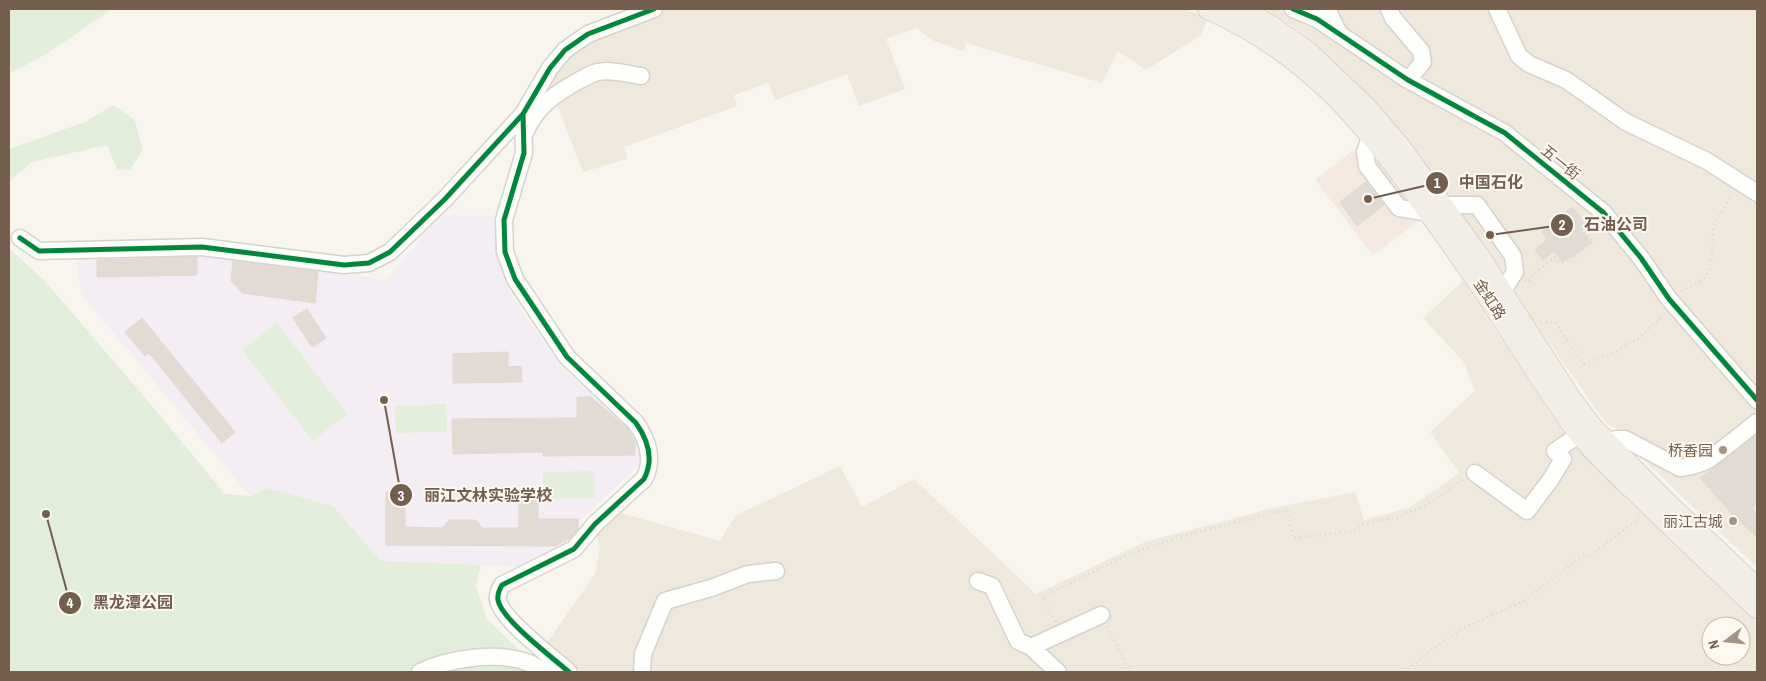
<svg xmlns="http://www.w3.org/2000/svg" width="1766" height="681" viewBox="0 0 1766 681" font-family="'Archivo Narrow','Noto Sans SC',sans-serif">
	<rect width="100%" height="100%" fill="#f7f5ee"/>
	<path fill="#efe8dc" fill-rule="evenodd" d="M668,9h515l25,8 -7,18 -55,35 -28,-19 -16,32 -136,-40 -2,8 -30,-10 -18,-13 -30,11 19,50 -46,17 -12,-32 -72,26 -7,-17 -34,12 3,11 -113,41 3,12 -44,13 -34,-88 30,-38z
		M1266,9h491v408l-51,41 -24,4 -76,-39 -176,-248 -54,-71 -20,-21 -38,-36 -20,-17z
		M1463,281l90,137 40,48 164,155v51h-1175l-36,-28 49,-70 5,-26 -4,-12 25,-23 99,28 15,-25 105,-50 22,41 52,-28 122,115 109,-52 128,-34 82,-16 9,28 45,-12 50,-35 -29,-41 45,-41 -12,-30 -40,-43zM1711,626h30v30h-30z
		M1757,426v141l-109,-103 7,-5 29,16z"/>
	<path fill="#f4e8e0" d="M1363,143l58,76 -48,36 -58,-75z"/>
	<path fill="#f4edf4" d="M441,215l52,1 5,45 14,36 49,69 75,68 6,28 -61,57 -2,18 -59,30 -139,-6 -48,-55 -65,-18 -18,8 -169,-202 -5,-36 127,-3 183,25z"/>
	<path fill="#e3eeda" d="M9,9h103l-64,44 -39,21z
		M113,105l21,14 9,30 -13,21 -13,-1 -10,-24 -75,17 -23,20v-33l76,-27z
		M9,246l2,4 32,29 104,121 78,94 25,2 18,-8 65,18 48,55 100,4 -5,21 11,33 54,53h-532z
		M277,323l70,91 -34,27 -71,-91z
		M446,404l1,28 -51,1 -1,-27z
		M594,471l1,27 -51,1 -1,-27z"/>
	<path fill="#e1dbd3" stroke="#dfd9d1" d="M1366,182l18,23 -27,21 -17,-24z
		M1572,207l15,18 -6,5 10,12 -18,15 -2,-2 -8,7 -9,-11 -11,9 -8,-10 12,-11 -5,-7z
		M197,257v18l-100,2v-17z
		M233,261l85,11 -3,31 -73,-10 -11,-12z
		M307,309l19,29 -14,9 -19,-29z
		M142,318l93,114 -13,11 -73,-90 -4,3 -20,-24z
		M508,352v15l13,-1 1,16 -69,1v-29z
		M577,397h14l37,32 7,14v12l-92,1v-4l-90,2 -1,-35 125,-1z
		M1757,435v68l-5,6 5,5v23l-25,-23 -32,-36z
		M386,492l19,1v34l37,1 7,-8h26l8,8h36v-36h19v27h40v10l-8,9 -15,8 -169,-1z"/>
	<g fill="none" stroke-linecap="round" stroke-linejoin="round">
		<defs>
			<path id="minor" d="M1293,9l24,10 91,61 97,53 99,80 37,45 28,41 88,101
				M1327,9l12,24
				M1389,9l4,9 28,33 2,11 -15,18
				M1497,9l22,47 10,8 37,16 60,42 81,39 50,32
				M523,114l1,39 -20,67 1,32 10,27 52,78 69,66c12,17 18,37 8,56l-49,45 -21,25 -72,36c-3,5 -5,9 -4,15 3,19 55,58 71,72
				M525,133c11,-27 31,-40 55,-53 6,-3 12,-7 18,-8 14,-3 29,2 43,4
				M1371,134l-6,18 2,14 32,42 31,5
				M1442,205h35l36,51 2,16 -13,20
				M20,238l19,13 163,-4 142,18 25,-2 21,-11 55,-53 78,-85 27,-46 15,-18 23,-16 66,-25
				M1605,441l12,-2h8l55,29c11,-1 20,-4 30,-9l47,-37
				M1475,473l52,38 24,-32 12,-20 -8,-8 25,-17
				M978,581l14,5 26,55 13,6 27,25
				M1031,647l70,-32
				M420,672c29,-14 79,-21 109,-9 6,3 12,6 18,9
				M642,672l1,-18 22,-53 46,-13 37,-14 28,-3"/>
			<path id="major" d="M1208,9c97,43 154,110 214,194 29,40 57,80 84,122 24,37 47,75 74,110 17,21 38,40 58,59 39,38 79,76 119,114
				M1242,9l28,16 38,27 58,55 35,41 78,108 92,143 22,29 71,72 93,88"/>
		</defs>
		<use href="#minor" stroke="#d6d2cc" stroke-width="19"/>
		<use href="#major" stroke="#d8d2cb" stroke-width="22"/>
		<path stroke="#d9d5d0" stroke-width="2.5" stroke-dasharray="1 4" stroke-linecap="butt" d="M1525,280l3,2 9,-11 18,-14 6,6 15,-8 17,-13 -10,-12 10,-8
			M1682,291c6,-4 18,-8 23,-14 9,-13 6,-33 9,-49 3,-12 12,-24 19,-34
			M1541,323l14,-1 29,42 30,-11 26,-16 24,-22
			M1055,622l-13,-25 85,-42 59,-20 101,-25 6,28 61,-7 10,-7 38,-8 25,-11 35,-25
			M1107,627l24,45
			M1404,672l39,-31 21,-13 58,-26 63,-48 4,3 50,-39"/>
		<use href="#minor" stroke="#fefefc" stroke-width="16"/>
		<use href="#major" stroke="#f2eee7" stroke-width="20"/>
		<defs>
			<path id="cycleway" d="M1293,9l24,10 91,61 97,53 99,80 37,45 28,41 88,101
				M523,114l1,39 -20,67 1,32 10,27 52,78 69,66c12,17 18,37 8,56l-49,45 -21,25 -72,36c-3,5 -5,9 -4,15 3,19 55,58 71,72
				M20,238l19,13 163,-4 142,18 25,-2 21,-11 55,-53 78,-85 27,-46 15,-18 23,-16 66,-25"/>
		</defs>
		<use href="#cycleway" stroke="#fef9f0" stroke-width="8"/>
		<use href="#cycleway" stroke="#00873e" stroke-width="5"/>
	</g>
	<g fill="#a29487" stroke="#fef9f0" stroke-width="2">
		<circle cx="1723" cy="450" r="5"/>
		<circle cx="1733" cy="521" r="5"/>
	</g>
	<g text-anchor="middle" dominant-baseline="central" stroke-width="4" stroke-linejoin="round" paint-order="stroke">
		<g font-size="15" fill="#745f4f" stroke="#fef9f0">
			<text transform="translate(1561 162) rotate(39)">五一街</text>
			<text transform="translate(1490 299) rotate(57)">金虹路</text>
		</g>
		<g font-size="15" fill="#745f4f" stroke="#fef9f0" text-anchor="end">
			<text x="1713" y="450">桥香园</text>
			<text x="1723" y="521">丽江古城</text>
		</g>
	</g>
	<path fill="none" stroke="#745f4f" stroke-width="2" d="M1368 199L1437 183M1490 235L1562 225M384 400L401 495M46 514L70 603"/>
	<g fill="#745f4f" stroke="#fef9f0" stroke-width="2">
		<circle cx="1368" cy="199" r="5"/>
		<circle cx="1490" cy="235" r="5"/>
		<circle cx="384" cy="400" r="5"/>
		<circle cx="46" cy="514" r="5"/>
		<circle cx="1437" cy="183" r="12"/>
		<circle cx="1562" cy="225" r="12"/>
		<circle cx="401" cy="495" r="12"/>
		<circle cx="70" cy="603" r="12"/>
	</g>
	<g font-size="15" text-anchor="middle" font-weight="bold" fill="#fff">
		<text x="1437" y="188">1</text>
		<text x="1562" y="230">2</text>
		<text x="401" y="501">3</text>
		<text x="70" y="608">4</text>
	</g>
	<g font-size="16" text-anchor="middle" font-weight="bold" fill="#745f4f" stroke="#fef9f0" stroke-width="4" stroke-linejoin="round" paint-order="stroke">
		<text x="1491" y="188">中国石化</text>
		<text x="1616" y="230">石油公司</text>
		<text x="488" y="501">丽江文林实验学校</text>
		<text x="133" y="608">黑龙潭公园</text>
	</g>
	<rect width="1766" height="681" fill="none" stroke="#745f4f" stroke-width="20"/>
	<g transform="translate(1726 641) rotate(254)"><circle r="24" fill="#fef9f0" stroke="#c7bbb0"/>
	<path d="M0-4L9 19L0 12L-9 19Z" fill="#a29487"/>
	<text y="-8" font-size="14" font-weight="bold" text-anchor="middle" fill="#745f4f">N</text>
	</g>
</svg>
